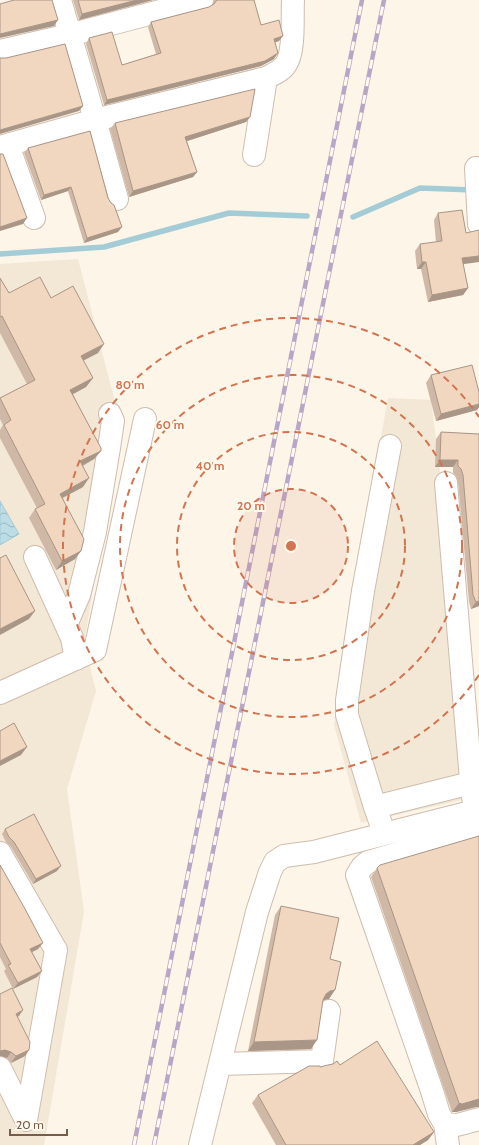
<svg xmlns="http://www.w3.org/2000/svg" width="479" height="1145" viewBox="0 0 479 1145" font-family="Cabin,sans-serif">
	<defs>
		<pattern id="water-waves" width="16" height="10" patternUnits="userSpaceOnUse"><rect width="16" height="10" fill="#bcdde5"/><path d="M0 5q4-4 8 0t8 0" fill="none" stroke="#9db6bc"/></pattern>
	</defs>
	<rect width="100%" height="100%" fill="#fcf5e8"/>
	<path fill="#f3e7d6" d="M78,259l43,166 -37,218 12,48 -29,98 17,123 -40,233h-44v-881z
		M388,398l43,2 48,383v13l-118,27 -27,-98 39,-244z"/>
	<path fill="url(#water-waves)" stroke="#a3ccd7" d="M0,501l19,33 -19,11z"/>
	<g fill="none" stroke-linecap="round" stroke-linejoin="round">
		<path stroke="#a3ccd7" stroke-width="5.5" d="M353,217l67,-29 53,2
			M0,254l104,-7 125,-34 78,3"/>
		<defs>
			<path id="minor" d="M0,51l69,-16 133,-35
				M266,78c7,-4 16,-7 20,-14 9,-13 6,-48 7,-64
				M8,145l26,73
				M0,147l95,-27 -35,-120
				M476,168l3,56
				M117,199l-22,-79 171,-42 -12,77
				M446,483l26,309 4,19
				M35,557l37,81 4,21
				M66,625l13,-30 16,-63 14,-84 4,-27 -3,-7
				M0,693l95,-43 50,-231
				M375,807l96,-24
				M479,830l-111,32 -6,5 -5,8 75,216 7,23 6,10 12,1 22,-6
				M383,834l-2,-10 -6,-17 -28,-92v-15l16,-109 27,-145
				M0,853l56,97 -30,170 -26,-52
				M220,1064l102,-3 7,-50
				M445,1124l3,21
				M200,1145l57,-233 13,-40 5,-10 9,-6 30,-4 165,-42"/>
		</defs>
		<use href="#minor" stroke="#cebdae" stroke-width="24"/>
		<use href="#minor" stroke="#fff" stroke-width="22"/>
		<defs>
			<path id="rail" d="M134,1145l228,-1145
				M154,1145l230,-1145"/>
		</defs>
		<use href="#rail" stroke="#b9a6c6" stroke-width="4.5"/>
		<use href="#rail" stroke="#fff9ee" stroke-width="3" stroke-dasharray="9" stroke-linecap="butt"/>
	</g>
	<path fill="#cfb8a5" d="M73,0h80l-74,20z
		M214,0h40l7,25 18,16 -4,1 -1,17 -13,7 -157,39 -18,-61 3,-6 33,27 34,-11 -8,-27 3,-5 58,-15 4,-3z
		M250,117l-4,5 -59,19 10,31 -4,5 -64,20 -19,-68 5,-6z
		M90,131l28,101 -34,11 -16,-52 -27,9 -17,-47 4,-5z
		M438,213l25,51 5,24 -5,7 -35,7 -7,-33h-4l-2,-18 5,-7 16,-2 -2,-22z
		M0,278l9,15 42,5 47,55 -15,7 10,18 -7,9 -13,7 28,57 -7,8 -11,7v21l-20,11 18,53 -6,8 -19,11 -27,-52 6,-9 2,-1 -37,-70v-8l3,-5 -3,-6v-21l27,-14 -27,-51z
		M431,375l48,29v3l-2,3 -41,11 -10,-38z
		M441,432l38,2v172l-8,3 -2,-7 -11,-120 -2,-6 -3,-3v-6h-18l1,-28z
		M5,829l52,42 -24,13 -22,-37 -5,-5 -4,-8z
		M0,865l38,84 -6,3 10,19 -5,6 -24,12 -9,-18 2,-2 -6,-12z
		M377,868l99,239 -20,5h-4l-81,-235z
		M281,906l49,53 -1,40 -6,1 -12,49 -63,2 27,-136z
		M0,994l19,22 -2,1 12,33 -4,6 -14,7 -4,-5 -6,-2z
		M340,1065l94,67 -6,8 -8,5h-144l-24,-42 6,-8 62,-28z"/>
	<path fill="#a99686" d="M137,0h16l-74,20 3,-6z
		M58,20l-4,6 -54,12v-4z
		M283,36l-4,5 -8,3 3,-5z
		M278,53l-4,6 -13,7 -157,39 3,-5z
		M83,106l-4,5 -79,23v-4z
		M250,117l-4,5 -65,21 4,-6z
		M197,172l-4,5 -64,20 4,-6z
		M71,187l-3,4 -27,9 3,-5z
		M27,218l-4,6 -23,7v-4z
		M122,227l-4,5 -34,11 3,-5z
		M479,256v6l-22,3 5,-7z
		M422,262h4l-5,7h-4z
		M468,288l-5,7 -35,7 4,-7z
		M104,344l-6,9 -23,12 6,-9z
		M93,378l-7,9 -22,12 6,-9z
		M479,404v3l-2,3 -41,11 5,-7z
		M101,451l-7,8 -20,11 6,-9z
		M440,460h18l-5,7h-18z
		M89,478l-6,9 -29,15 6,-8z
		M81,551l-6,8 -19,11 6,-9z
		M479,601v5l-8,3 5,-7z
		M35,611l-6,8 -29,16v-6z
		M27,747l-6,8 -21,11v-5z
		M61,866l-4,5 -24,13 3,-5z
		M43,943l-5,6 -12,6 4,-6z
		M42,971l-5,6 -24,12 5,-6z
		M335,990l-6,9 -5,1 -5,3 7,-9 4,-3z
		M23,1010l-4,6 -7,4 4,-6z
		M317,1040l-6,9 -63,2 6,-9z
		M5,1050l6,2 -4,6 -6,-2h-1v-5z
		M29,1050l-4,6 -14,7 5,-7z
		M479,1099v8h-3l-20,5h-4l7,-9z
		M434,1132l-6,8 -8,5h-7z"/>
	<path fill="#f1d6c0" stroke="#a99686" d="M14,0h38l6,20 -58,14v-30z
		M78,0h59l-55,14z
		M217,0h37l7,25 18,-5 4,16 -9,3 4,14 -13,8 -158,39 -18,-62 23,-6 10,33 39,-12 -10,-31 58,-15 5,-3z
		M65,44l18,62 -83,24v-72h6z
		M255,89l-5,28 -65,20 12,35 -64,19 -18,-68z
		M90,131l18,67 3,5 3,2 8,22 -35,11 -16,-51 -27,8 -16,-47z
		M0,154h3l24,64 -27,9z
		M462,210l4,23 13,-3v26l-17,2 6,30 -36,7 -6,-33h-4l-2,-18 22,-3 -4,-28z
		M40,277l11,21 22,-12 31,58 -23,12 12,22 -23,12 31,58v3l-21,10 9,17 -29,16 24,45 -3,12 -19,10 -27,-52 10,-5 -41,-79 7,-5 -11,-22 35,-18 -33,-64 -2,1v-39l9,15z
		M472,365l7,27v12l-38,10 -10,-39z
		M441,432l38,2v167l-3,1 -3,-7 -10,-120 -2,-6 -3,-3v-6h-18z
		M6,555l29,56 -35,18v-71z
		M14,723l13,24 -27,14v-30z
		M34,814l27,52 -25,13 -22,-37 -5,-5 -4,-8z
		M479,836v263l-17,5 -3,-1 -82,-235 3,-3z
		M0,865l24,42 19,36 -13,6 12,22 -24,12 -10,-18 3,-1 -11,-21z
		M281,906l58,12 -9,41 11,3 -6,28 -5,1 -4,3 -3,6 -6,40 -63,2z
		M12,988l11,22 -7,4 14,28 -1,8 -13,6 -5,-4 -6,-2 -5,1v-57z
		M377,1041l57,91 -21,13h-127l-28,-50 51,-29h11v1l8,-2 5,-1 4,-3 3,4z"/>
	<circle cx="291" cy="546" r="57" fill="#d2744f" fill-opacity=".12"/>
	<g fill="none" stroke="#d2744f" stroke-width="2" stroke-dasharray="7 5">
		<circle cx="291" cy="546" r="57"/>
		<circle cx="291" cy="546" r="114"/>
		<circle cx="291" cy="546" r="171"/>
		<path d="M479 675A228 228 0 1 1 479 417"/>
	</g>
	<circle cx="291" cy="546" r="6" fill="#d2744f" stroke="#fff9ee" stroke-width="2"/>
	<g font-size="12" text-anchor="middle" font-weight="bold" fill="#d2744f" stroke="#fff9ee" stroke-width="4" stroke-linejoin="round" paint-order="stroke">
		<text x="130" y="389">80 m</text>
		<text x="170" y="429">60 m</text>
		<text x="210" y="470">40 m</text>
		<text x="251" y="510">20 m</text>
	</g>
	<path d="M10 1129v6h57v-6" fill="none" stroke="#765d4c" stroke-width="2"/>
	<text x="16" y="1129" font-size="12" fill="#765d4c" stroke="#fff9ee" stroke-width="3" paint-order="stroke">20 m</text>
</svg>
